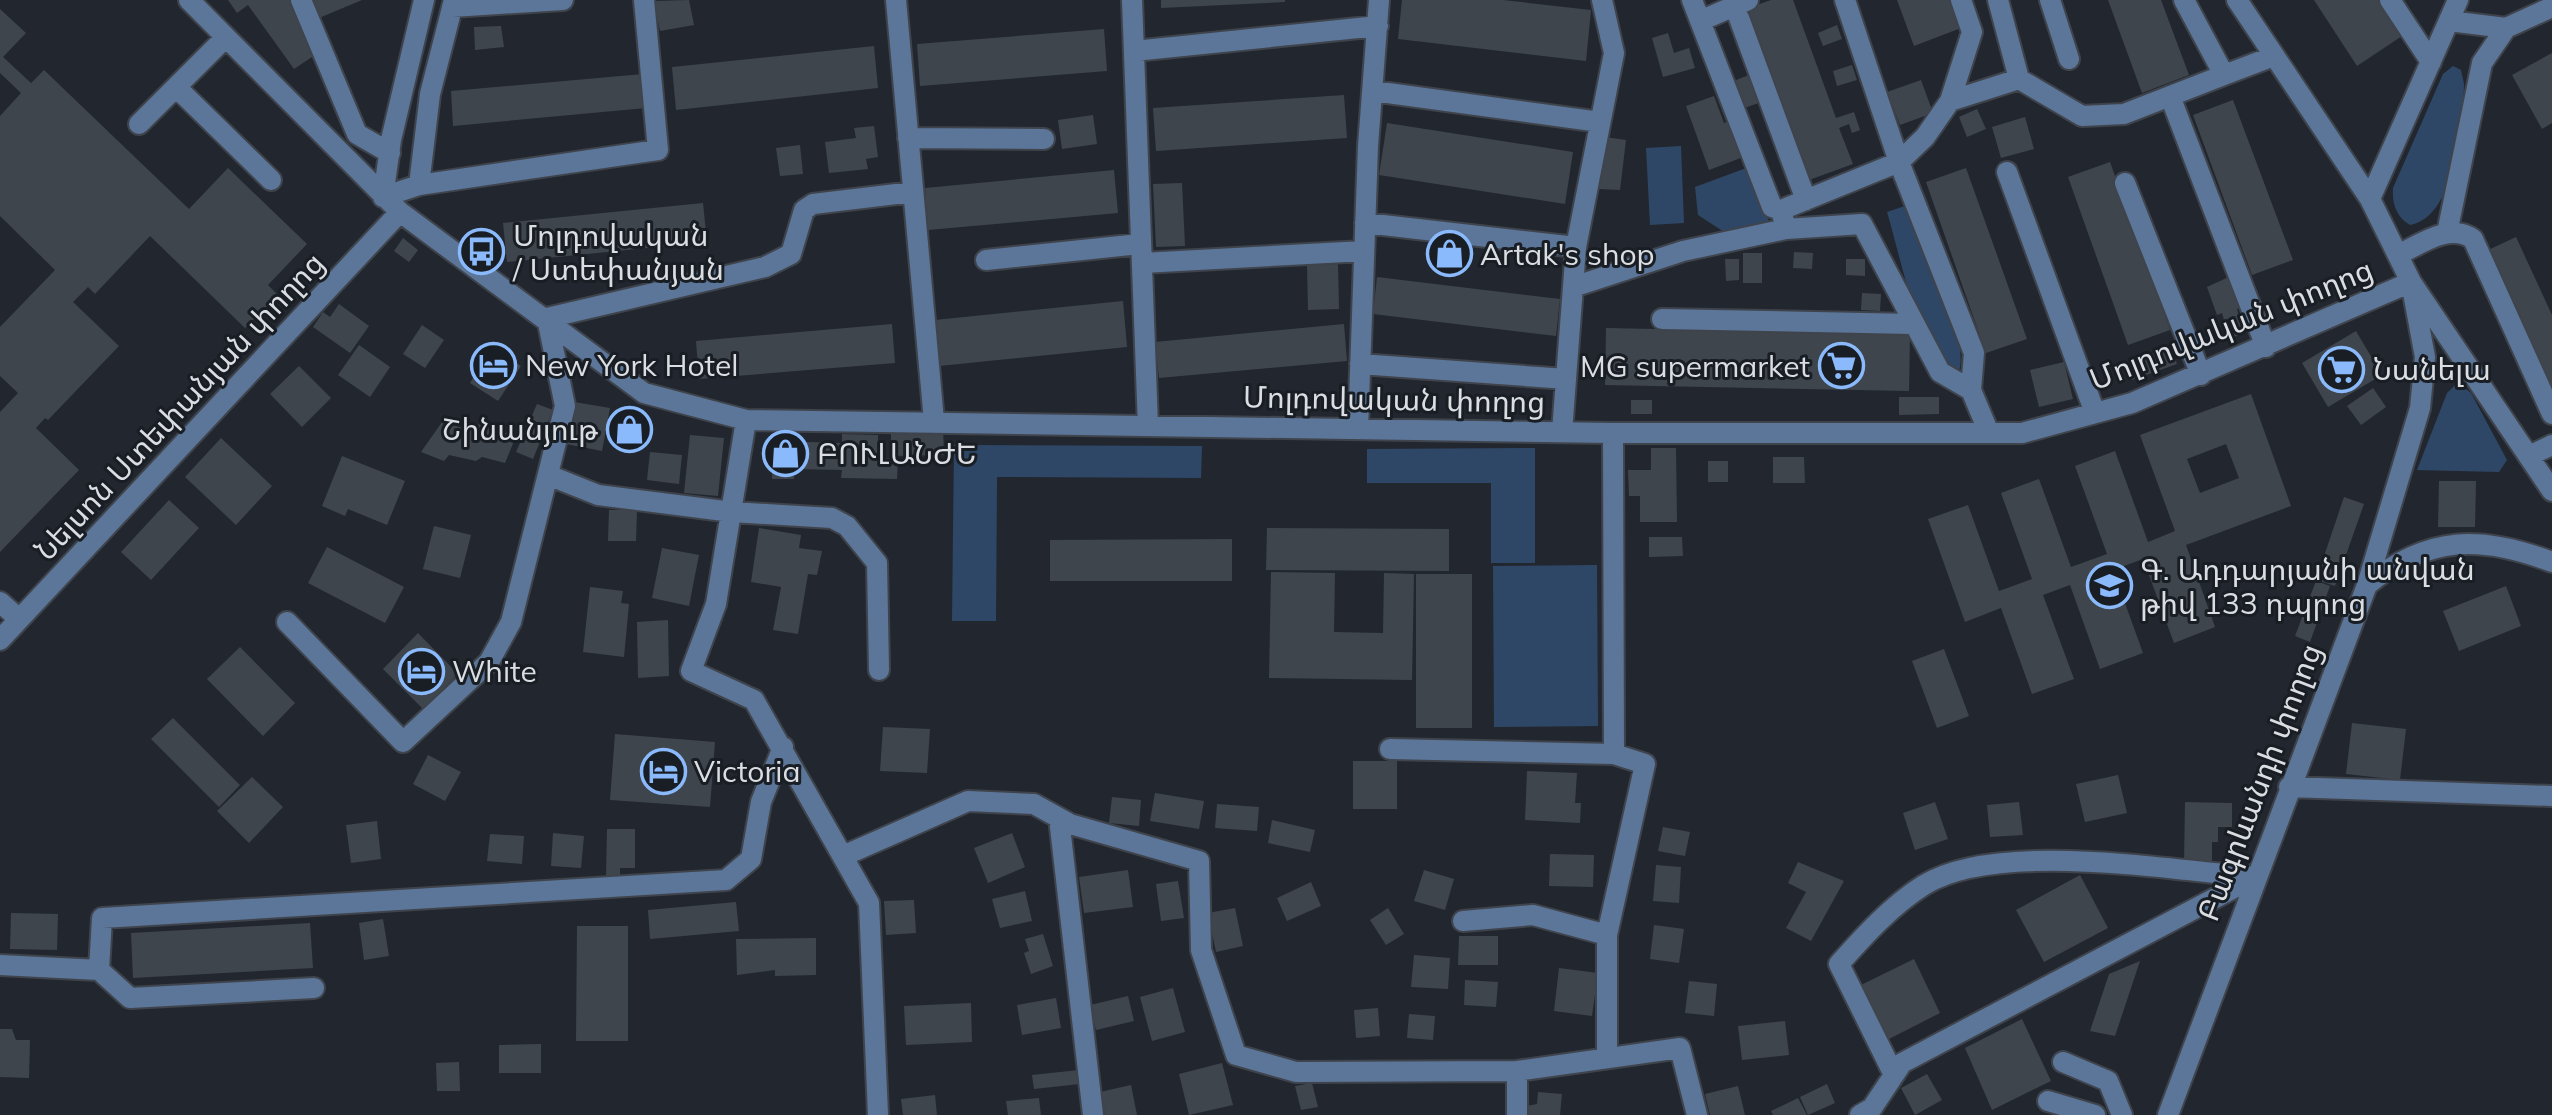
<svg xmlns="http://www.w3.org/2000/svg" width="2552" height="1115" viewBox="0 0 2552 1115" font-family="Mulish,'Noto Sans Armenian',sans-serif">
	<rect width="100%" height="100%" fill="#22272f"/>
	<path fill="#2f4767" d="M2453,66l8,4 3,14c-1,38 -8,133 -54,141 -14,-8 -18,-22 -17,-37l50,-114z
		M1681,146l3,77 -34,2 -4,-77z
		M1749,167l23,63 -37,9 -37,-24 -3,-28z
		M1905,206c15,33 68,135 53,168 -45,-37 -55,-109 -71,-162z
		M2454,386h8l9,7 36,67 -8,12 -82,-2 30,-77z
		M954,445l248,1 -1,32 -204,-1 -1,144h-44z
		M1535,448v115h-44v-80h-124v-34z
		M1597,565l1,161 -104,1 -1,-161z"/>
	<path fill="#3f454d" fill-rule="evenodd" d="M228,0h62l28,53 -24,16 -46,-64 -11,8z
		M312,0h50l-43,18z
		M689,0l5,25 -34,6 -6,-30z
		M1161,0h124v2l-124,6z
		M1402,0h101l88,10 -5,51 -188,-22z
		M1771,0h22l43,118 18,-6 6,18 -8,3 -3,-9 -10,4 14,36 -44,16 -63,-171z
		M1897,0h54l10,28 -47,18z
		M2108,0h53l28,75 -47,18z
		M2314,0h64l24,36 -45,30z
		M0,9l26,24 -23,24 28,26 13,-13 145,139 39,-41 79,76 -39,41 10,10 -33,33 -95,-92 -55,58 -7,-7 -15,15 46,44 -71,74 -3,-2 -9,10 43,42 -79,82v-140l18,-19 -18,-17v-49l55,-57 -55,-54v-100l21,-23 -21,-20z
		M1837,25l5,14 -19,7 -5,-13z
		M501,26l3,21 -29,3 -1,-23z
		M1104,29l3,42 -187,15 -3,-42z
		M1668,33l6,20 15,-5 6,20 -32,9 -11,-39z
		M874,46l4,42 -202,22 -4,-43z
		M2552,53v70l-10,6 -30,-54z
		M1852,65l5,15 -20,6 -4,-15z
		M643,74l3,34 -193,18 -2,-35z
		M1749,75l10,28 -18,6 -10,-27z
		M1921,80l12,33 -33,12 -13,-33z
		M1344,95l3,43 -191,13 -3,-43z
		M1714,96l10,27 9,-3 13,36 -37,14 -23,-64z
		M2233,100l60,160 -41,15 -59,-160z
		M1977,109l9,20 -19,8 -8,-20z
		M1093,115l4,29 -35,5 -4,-29z
		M2025,117l9,32 -33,9 -9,-31z
		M1387,123l186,29 -8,52 -186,-29z
		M874,126l4,31 -12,2 2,10 -39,4 -4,-31 31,-4 -2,-10z
		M1605,137l21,3 -6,50 -21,-1z
		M800,145l3,29 -23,2 -4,-28z
		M2110,162l60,168 -42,15 -60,-168z
		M1966,168l61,171 -41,14 -60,-171z
		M1114,170l4,43 -190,17 -3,-42z
		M1182,183l3,63 -29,1 -3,-63z
		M703,203l4,39 -200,20 -4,-39z
		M2516,237l36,78v78l-68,-141z
		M403,238l15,12 -9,12 -15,-11z
		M1438,239l21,3 -4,22 -20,-4z
		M1794,252l19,1 -1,16 -19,-1z
		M1743,253h19v30h-19z
		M1725,259h14v21l-13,1z
		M1846,259h19v17l-19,-1z
		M1338,264l1,45 -31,1 -1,-45z
		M2233,275l12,31 -8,3 7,25 -15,4 -7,-25 -5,2 -10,-28z
		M1377,277l183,22 -4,37 -183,-22z
		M1862,293l19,1 -1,17 -19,-1z
		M1123,301l4,46 -188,19 -4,-46z
		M339,304l30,22 -19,27 -37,-26 10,-15 7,5z
		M892,324l3,39 -196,16 -3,-38z
		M1344,324l3,37 -188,17 -4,-36z
		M422,325l22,15 -19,28 -22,-14z
		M1606,328l304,6 -1,57 -304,-6z
		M2356,331l26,44 -54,32 -26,-44z
		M359,345l31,22 -20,30 -32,-22z
		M492,347l29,19 -23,35 -28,-18z
		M2171,347l6,17 -45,16 -6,-17z
		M2064,362l9,37 -34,8 -9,-37z
		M299,366l32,32 -29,29 -32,-33z
		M2373,388l13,19 -25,18 -14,-19z
		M2251,394l40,112 -105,39 29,82 -41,16 -31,-84 -30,11 30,83 -43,16 -30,-84 -27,10 31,84 -42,15 -31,-86 -36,14 -37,-103 40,-14 31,86 33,-12 -31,-86 38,-14 32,88 36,-13 -32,-88 40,-15 33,91 27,-11 -35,-96zM2226,444l13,34 -39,15 -13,-34z
		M1899,397h40v17l-40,1z
		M1631,400h21v14h-21z
		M574,402l36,6 -8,43 -36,-7z
		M537,404l16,6 -20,49 -17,-7z
		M442,422l28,8 4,-7 42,13 -11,27 -23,-6 -6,4 -27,-6 -5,6 -23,-9z
		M943,428l1,27 -53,1v-27z
		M842,434l36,1v23l20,1 -1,20 -56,-1 1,-8 -48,-1v10h-22l1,-38 69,2z
		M690,435l34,3 -6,58 -34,-3z
		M221,438l51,48 -36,39 -51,-48z
		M1651,448h25l1,74h-37v-26h-11l-1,-26h23z
		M650,452l32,3 -3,29 -32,-4z
		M342,456l63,25 -18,44 -39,-16 -3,7 -23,-10z
		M1773,457h31l1,26h-32z
		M1708,461h20v21h-20z
		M2439,481h37l-1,46h-37z
		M2344,497l20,7 -29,82 -19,-6z
		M169,500l30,28 -48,52 -30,-28z
		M609,510h28l-1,31h-28z
		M434,526l37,9 -11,43 -37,-9z
		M759,528l42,7 -2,13 23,3 -5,24 -9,-1 -10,60 -25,-4 8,-43 -30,-5z
		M1267,528l182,1v42l-183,-1z
		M1649,537h33l1,19 -34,1z
		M1232,539v42h-182v-41z
		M327,547l77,40 -19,36 -77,-40z
		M662,548l37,7 -10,51 -37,-8z
		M1271,572l64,1 -1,59 49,1 1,-60 30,1 -2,106 -143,-2z
		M1416,574h56v154h-56z
		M2316,581l14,5 -20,56 -15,-6z
		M2506,586l15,40 -62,25 -16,-40z
		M590,587l33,4 -2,12 8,1 -5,53 -41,-5z
		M668,620l1,56 -31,2 -1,-56z
		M418,633l40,41 -35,35 -40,-40z
		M240,647l55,56 -32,33 -56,-57z
		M1944,649l25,67 -32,12 -25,-67z
		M173,718l67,67 -21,22 -68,-68z
		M2352,723l54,6 -6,51 -54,-6z
		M883,727l47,2 -3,44 -47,-2z
		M615,734l100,8 -5,65 -100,-7z
		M428,755l33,17 -16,29 -32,-17z
		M1353,761h44v48h-44z
		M1527,771l50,2 -2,30h6l-1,20 -55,-3z
		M2118,775l9,38 -42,9 -9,-38z
		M252,777l31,30 -34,36 -32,-32z
		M1155,793l49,8 -5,28 -49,-8z
		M1112,797l29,3 -2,26 -30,-3z
		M1935,802l13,37 -33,11 -12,-37z
		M2019,802l4,33 -33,2 -3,-32z
		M2185,802l47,1v24h-14v15h-6v22h-28z
		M1217,804l42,3 -2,24 -42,-3z
		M1272,820l43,10 -5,22 -42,-9z
		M377,821l4,38 -30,4 -5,-38z
		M1663,827l27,5 -5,24 -27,-5z
		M607,829h28v39h-15v8h-14z
		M553,833l31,3 -3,32 -30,-2z
		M1012,833l13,34 -37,16 -14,-35z
		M490,834l34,2 -2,28 -35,-3z
		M1550,854l44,1 -1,32 -44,-1z
		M1798,862l46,19 -33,60 -25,-13 20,-36 -18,-9z
		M1656,865l25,2 -2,36 -26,-2z
		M1128,870l5,37 -49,6 -5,-36z
		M1424,870l30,9 -9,31 -31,-9z
		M2080,875l28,53 -64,34 -28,-52z
		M1178,881l6,37 -23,3 -5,-37z
		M1311,882l10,24 -34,15 -10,-23z
		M1025,891l7,30 -32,7 -8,-29z
		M914,900l2,33 -30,2 -2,-34z
		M736,902l3,29 -89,8 -2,-29z
		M1235,908l8,38 -27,6 -8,-39z
		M1388,908l16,26 -18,11 -16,-25z
		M11,913l47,1 -1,36 -47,-1z
		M383,919l6,37 -25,4 -5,-37z
		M310,923l3,45 -180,10 -2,-45z
		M1654,925l30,4 -5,34 -29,-4z
		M577,926h51v115h-52z
		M1043,934l10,32 -22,8 -7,-21 5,-2 -4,-12z
		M1459,936h39v29h-40z
		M816,938v37l-41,1v-6l-38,5 -1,-36z
		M1414,955l36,3 -2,31 -37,-2z
		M1914,959l26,54 -53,27 -26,-55z
		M2140,961l-25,75 -25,-5 19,-57z
		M1559,968l39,5 -6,43 -38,-5z
		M1465,980l33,2 -2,25 -32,-2z
		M1689,981l28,3 -3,32 -29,-3z
		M1173,988l12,44 -33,9 -12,-44z
		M1128,996l6,25 -38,9 -6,-25z
		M1056,998l5,30 -39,7 -5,-30z
		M971,1003l1,39 -66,3 -2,-39z
		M1378,1008l2,28 -24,2 -2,-28z
		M1409,1014l26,2 -2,24 -26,-2z
		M2022,1019l29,62 -59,29 -27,-62z
		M1785,1021l4,34 -47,5 -4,-34z
		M0,1029h12l4,11h14l-1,38 -29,-1z
		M541,1044v29h-42v-28z
		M459,1062l1,29h-23l-1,-28z
		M1222,1063l11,42 -44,10 -10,-41z
		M1079,1070l1,14 -46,5 -2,-14z
		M1927,1074l15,26 -27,15 -14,-27z
		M1312,1083l6,24 -17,3 -6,-24z
		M1827,1084l8,19 -27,12 -8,-18z
		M1131,1085l6,30h-32l-5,-23z
		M1738,1086l7,29h-35l-5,-21z
		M1538,1092l24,2 -2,21h-35l1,-9 11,-2z
		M935,1095l2,20h-34l-2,-16z
		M1039,1098l2,17h-33l-2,-14z
		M1798,1098l9,17h-34l-2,-4z"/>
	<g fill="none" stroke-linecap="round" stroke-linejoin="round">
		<defs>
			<path id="minor" d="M189,0l211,212 244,181 102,27 867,13h409l110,-30 279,-121
				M301,0l56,134 33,19
				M896,0l38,421
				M1132,0l16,426
				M1692,0l80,207 9,3
				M1845,0l54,162 75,191 -3,37
				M1998,0l21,79
				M2050,0l19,59
				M2184,0l40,75 50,-19
				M2237,0l133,199 41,83 141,209
				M2390,0l41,62
				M452,7l111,-7
				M1739,18l67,182
				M1700,21l48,-21
				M2449,21l57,7 46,-21
				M1134,51l244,-25
				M176,87l95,93
				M1373,91l227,31
				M2170,96l96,251
				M1950,101l22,-69 -11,-32
				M139,124l87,-87
				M908,138l136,1
				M2007,172l88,241
				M2125,183l76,192
				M419,185l11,-91 24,-94
				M383,197l36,-12 239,-35 -14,-150
				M383,197l8,-57 33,-140
				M2370,199l88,-199
				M1365,223l211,24
				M1786,229l76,-5 78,148 31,18 18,43
				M2447,233l35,-170 24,-35
				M2398,255c21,-10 52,-33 75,-16l79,175
				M986,260l154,-16
				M1142,263l222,-12
				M1573,287l110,-36 103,-22 -5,-19 118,-48 26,-25 25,-36 69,-22 63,37 42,-2 100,-39
				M1662,319l250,5
				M1360,364l206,15
				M746,420l-30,184 -25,67 63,29 115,203 9,212
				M1358,429l10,-283 11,-146
				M1562,432l14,-185 38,-194 -12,-53
				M1613,433l1,321
				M2529,456l23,-11
				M548,475l50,20 134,17 100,6 15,8 30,37 2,107
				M2367,585c61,-50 114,-50 185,-23
				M0,602l19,17
				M287,622l116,120 86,-80 22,-40 54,-216 -18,-88 218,-51 26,-13 13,-44 9,-6 100,-12
				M0,640l400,-428
				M1390,749l224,5 31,10 -38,171v123
				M2289,787l263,9
				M1059,818l34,297
				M843,856l125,-55 66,3 36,20 129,37 2,89 35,105 60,17 221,-1 163,-23 17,67
				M1463,921l70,-6 74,20
				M0,965l99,5 31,28 184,-10
				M99,970l3,-52 624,-38 25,-21 10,-57 22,-55
				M2063,1062l45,19 14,34
				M1894,1075l-55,-111c25,-28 53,-59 85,-79 73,-45 244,-15 331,-8
				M2048,1101l47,14
				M1517,1115v-44
				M1860,1115l12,-7 30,-45 353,-186
				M2168,1115l199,-530 53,-177 5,-51 -14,-75"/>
		</defs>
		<use href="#minor" stroke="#3f444c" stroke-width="24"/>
		<use href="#minor" stroke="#5c769a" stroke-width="20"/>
	</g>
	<defs>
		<symbol id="bus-ring" viewBox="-11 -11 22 22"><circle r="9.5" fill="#191e25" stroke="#8abafc" stroke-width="1.5"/><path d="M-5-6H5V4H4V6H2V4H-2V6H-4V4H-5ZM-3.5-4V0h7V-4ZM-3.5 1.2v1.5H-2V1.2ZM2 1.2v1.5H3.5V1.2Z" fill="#8abafc"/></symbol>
		<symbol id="shop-ring" viewBox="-11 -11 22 22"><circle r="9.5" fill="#191e25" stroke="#8abafc" stroke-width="1.5"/><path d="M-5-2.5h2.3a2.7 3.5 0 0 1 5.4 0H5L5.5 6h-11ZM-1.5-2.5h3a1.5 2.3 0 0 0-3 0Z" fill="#8abafc"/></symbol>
		<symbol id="hotel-ring" viewBox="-11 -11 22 22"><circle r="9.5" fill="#191e25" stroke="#8abafc" stroke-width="1.5"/><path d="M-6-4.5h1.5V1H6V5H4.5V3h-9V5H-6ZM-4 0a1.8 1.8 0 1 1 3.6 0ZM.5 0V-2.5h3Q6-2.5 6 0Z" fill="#8abafc"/></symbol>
		<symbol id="supermarket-ring" viewBox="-11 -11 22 22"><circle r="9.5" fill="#191e25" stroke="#8abafc" stroke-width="1.5"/><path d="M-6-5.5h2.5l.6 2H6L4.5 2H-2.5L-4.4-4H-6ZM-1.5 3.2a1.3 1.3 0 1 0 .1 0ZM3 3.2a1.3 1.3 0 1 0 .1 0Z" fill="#8abafc"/></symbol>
		<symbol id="school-ring" viewBox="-11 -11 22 22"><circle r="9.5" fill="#191e25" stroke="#8abafc" stroke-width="1.5"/><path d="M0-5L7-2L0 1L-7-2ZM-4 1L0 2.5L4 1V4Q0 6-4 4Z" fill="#8abafc"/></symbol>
	</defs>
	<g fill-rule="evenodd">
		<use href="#bus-ring" x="456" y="226" width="51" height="51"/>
		<use href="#shop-ring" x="1424" y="228" width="51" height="51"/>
		<use href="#hotel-ring" x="468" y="340" width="51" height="51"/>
		<use href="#supermarket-ring" x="1816" y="340" width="51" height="51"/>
		<use href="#supermarket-ring" x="2316" y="344" width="51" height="51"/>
		<use href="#shop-ring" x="604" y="404" width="51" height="51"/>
		<use href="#shop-ring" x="760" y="428" width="51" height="51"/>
		<use href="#school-ring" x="2084" y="560" width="51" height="51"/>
		<use href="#hotel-ring" x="396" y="646" width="51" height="51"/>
		<use href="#hotel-ring" x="638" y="746" width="51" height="51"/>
	</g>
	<g text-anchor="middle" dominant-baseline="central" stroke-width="6" stroke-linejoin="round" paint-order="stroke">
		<g font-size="30" fill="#dadee3" stroke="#191e25" text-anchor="start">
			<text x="513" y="235">Մոլդովական<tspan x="513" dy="34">/ Ստեփանյան</tspan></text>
			<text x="1480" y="254">Artak's shop</text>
			<text x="525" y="365">New York Hotel</text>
			<text x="1810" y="366" text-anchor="end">MG supermarket</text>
			<text x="2373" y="369">Նանելա</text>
			<text x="598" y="429" text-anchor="end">Շինանյութ</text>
			<text x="817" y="453">ԲՈՒԼԱՆԺԵ</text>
			<text x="2140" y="569">Գ. Ադդարյանի անվան<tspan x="2140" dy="34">թիվ 133 դպրոց</tspan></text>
			<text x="452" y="671">White</text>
			<text x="694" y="771">Victoria</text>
		</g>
		<g font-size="30" fill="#dadee3" stroke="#191e25">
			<text transform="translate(2231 324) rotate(-22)">Մոլդովական փողոց</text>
			<text transform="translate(1394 399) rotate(1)">Մոլդովական փողոց</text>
			<text transform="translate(179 406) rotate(-47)">Նելսոն Ստեփանյան փողոց</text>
			<text transform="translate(2259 782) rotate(-69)">Բագրևանդի փողոց</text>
		</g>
	</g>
</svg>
